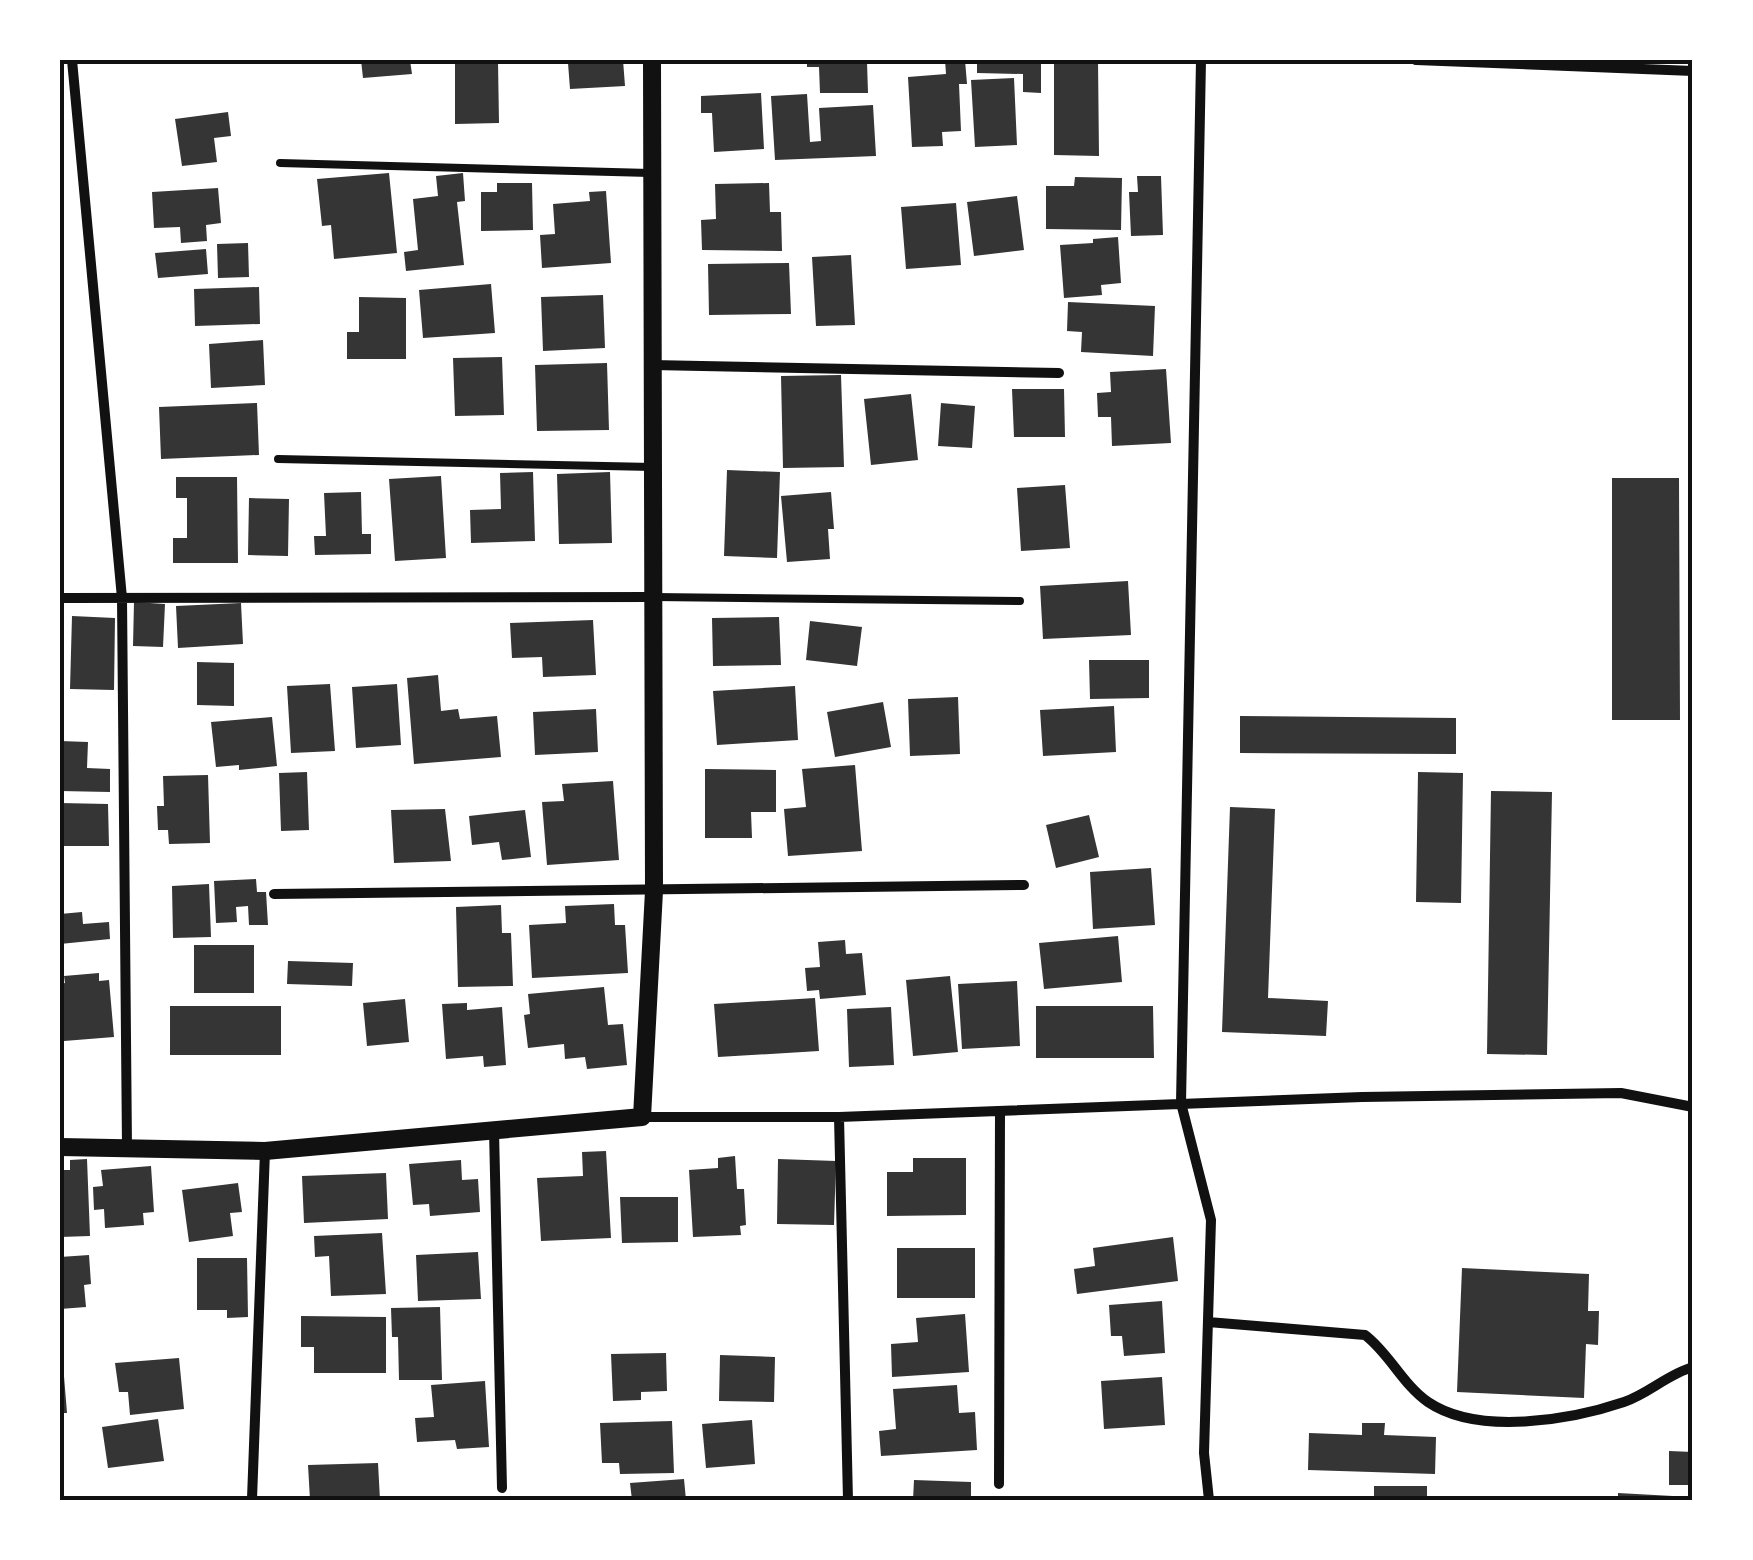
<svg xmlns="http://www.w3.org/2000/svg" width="1753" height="1560" viewBox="0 0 1753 1560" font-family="'Nunito Sans',sans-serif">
	<rect width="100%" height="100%" fill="#fff"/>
	<path fill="#353535" d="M361,60h49l2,14 -49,4z
		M623,60l2,26 -55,3 -2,-26z
		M807,60l60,2 1,31h-48l-1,-26h-12z
		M945,60h20l2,24h-8l2,47 -19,1 1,14 -31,1 -4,-70 38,-3z
		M977,60h64v33l-18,-1v-18l-46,-1z
		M1054,60h44l1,96 -45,-1z
		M455,62h43l1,61 -44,1z
		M1014,78l3,67 -42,2 -4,-67z
		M761,93l3,56 -50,3 -2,-39h-11v-17z
		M807,94l3,48 11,-1 -2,-33 54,-3 3,51 -101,4 -4,-64z
		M228,112l3,24 -17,2 3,24 -35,4 -7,-47z
		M389,173l8,80 -63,6 -3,-34 -9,1 -5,-47z
		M463,173l2,28 -8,1 7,63 -58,6 -2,-19 14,-2 -5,-51 25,-3 -2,-20z
		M1137,176h24l2,59 -32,1 -2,-44h9z
		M1075,177l47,1 -1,52 -75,-1v-43h28z
		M497,183h35l1,47 -52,1v-39h16z
		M769,183l1,29h11l1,39 -80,-1 -1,-30 15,-1 -1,-35z
		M218,188l3,35 -15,2 1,16 -26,2 -1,-16 -26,1 -2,-36z
		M606,191l5,72 -69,5 -2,-33 15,-1 -2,-30 37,-3 -1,-9z
		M1017,196l7,54 -50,6 -7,-54z
		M956,203l5,62 -55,4 -5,-62z
		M1118,237l3,46 -20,2 1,10 -38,3 -4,-53 33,-2v-4z
		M248,243l1,34 -31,1 -1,-34z
		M206,249l2,25 -50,4 -3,-25z
		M851,255l4,70 -39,1 -4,-69z
		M789,263l2,51 -82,1 -1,-51z
		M491,284l4,49 -72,5 -4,-48z
		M259,287l1,37 -65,2 -1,-37z
		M603,295l2,53 -62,3 -2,-54z
		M359,297l47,1v61h-59v-27h12z
		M1068,302l87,4 -2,50 -72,-4 1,-20 -15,-1z
		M263,340l2,45 -54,3 -2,-44z
		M502,357l2,58 -49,1 -2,-58z
		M607,363l2,67 -72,1 -2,-66z
		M1166,369l5,74 -59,3 -1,-29h-13l-1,-24 14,-1 -1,-20z
		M841,375l3,92 -61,1 -2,-92z
		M1012,389h52l1,48h-51z
		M911,394l7,66 -47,5 -7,-66z
		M257,403l2,52 -98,4 -2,-52z
		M941,403l34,3 -3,42 -34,-2z
		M727,470l53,2 -3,86 -53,-2z
		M533,472l2,69 -64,2 -1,-33 31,-1 -1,-36z
		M610,472l2,71 -53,1 -2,-70z
		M441,476l5,82 -51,3 -6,-82z
		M176,477h61l1,86h-65v-25h14v-40h-11z
		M1612,478h67l1,242h-68z
		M1065,485l5,63 -49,3 -4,-63z
		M361,492l1,42h9v20l-56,1 -1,-19h12l-2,-43z
		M831,492l3,37h-6l2,30 -43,3 -6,-66z
		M249,498l40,1 -1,57 -40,-1z
		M1128,581l3,54 -88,4 -3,-53z
		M134,602l31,2 -2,43 -30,-1z
		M241,603l2,41 -65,4 -2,-42z
		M72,616l43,2 -1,72 -44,-1z
		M779,617l2,48 -68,1 -1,-48z
		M593,620l3,55 -53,2 -1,-20 -30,1 -2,-35z
		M810,621l52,6 -5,39 -51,-6z
		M1089,660h60v38l-59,1z
		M197,662l37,1v43l-37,-1z
		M438,675l3,36 17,-2 2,10 37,-3 4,41 -87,7 -7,-86z
		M330,684l5,67 -44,2 -4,-67z
		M397,684l4,61 -45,3 -4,-61z
		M795,686l3,54 -81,5 -4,-54z
		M958,697l2,57 -50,2 -2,-57z
		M883,702l8,45 -56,10 -8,-45z
		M1114,706l2,46 -73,4 -3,-46z
		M596,709l2,43 -63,3 -2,-43z
		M1240,716l216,2v36l-216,-1z
		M272,717l5,49 -38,4v-5l-23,2 -5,-45z
		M60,741l28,1 -1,26 23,1v23l-50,-1z
		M855,765l7,86 -74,5 -4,-47 22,-2 -4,-38z
		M705,769l71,1v42h-25l1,26h-47z
		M307,772l2,58 -28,1 -2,-58z
		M1418,772l45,1 -2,130 -45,-1z
		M208,775l2,68 -41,1 -1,-14h-10l-1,-24h7l-1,-30z
		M613,781l6,79 -72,5 -5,-63 22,-1 -2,-17z
		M1491,791l61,1 -5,263 -60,-1z
		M60,803l48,1 1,42h-49z
		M1230,807l45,2 -7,189 60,3 -2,35 -104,-4z
		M445,809l6,52 -57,2 -3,-53z
		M525,810l6,47 -29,3 -3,-18 -27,3 -3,-29z
		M1089,815l10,42 -43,11 -10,-43z
		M1151,868l4,57 -62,4 -3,-57z
		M256,879l1,13h9l2,33h-19l-1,-19 -12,1 1,15 -21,1 -2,-42z
		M209,884l2,53 -38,1 -1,-52z
		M614,904l1,21h10l3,48 -96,5 -3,-53 37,-2 -1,-17z
		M501,905l1,28h9l2,53 -55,1 -2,-80z
		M82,912l1,12 26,-2 1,17 -50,5v-30z
		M1118,936l4,46 -78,7 -5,-46z
		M845,940l1,14 16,-1 4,42 -46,4 -1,-9 -12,1 -2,-23 15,-1 -2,-25z
		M194,945h60v48h-60z
		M288,961l65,2 -1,23 -65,-2z
		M99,973v8l10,-1 5,57 -50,4 -1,-6h-3v-51l5,-1 -1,-7z
		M950,976l8,76 -45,4 -7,-76z
		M1017,981l3,65 -58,3 -4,-65z
		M604,987l4,38 15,-1 4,41 -40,4 -2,-12 -20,2 -1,-15 -36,4 -4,-33 6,-1 -2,-20z
		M815,998l4,53 -101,6 -4,-53z
		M405,999l4,43 -42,4 -4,-43z
		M467,1003v7l35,-3 4,58 -22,2 -1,-11 -37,3 -4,-55z
		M170,1006h111v49h-111z
		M1036,1006h117l1,52h-118z
		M891,1007l3,58 -45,2 -2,-58z
		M606,1151l5,87 -70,3 -4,-63 46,-2 -1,-24z
		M735,1156l2,33h7l2,36 -6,1 1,9 -48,2 -4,-67 29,-2v-10z
		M913,1158h53v57l-79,1v-44h26z
		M87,1159l3,77 -30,1v-67h10v-10z
		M778,1159l58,2 -2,64 -57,-1z
		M461,1160l1,20 16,-1 2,33 -50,4 -1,-12 -16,1 -4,-41z
		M151,1166l3,46 -11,1 1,12 -39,3 -1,-19 -10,1 -1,-23 10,-1 -2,-16z
		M386,1173l2,46 -84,4 -2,-47z
		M238,1183l4,29 -12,1 3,23 -44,6 -7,-52z
		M620,1197h58v45l-56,1z
		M382,1233l4,61 -55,2 -2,-40 -14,1 -1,-21z
		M1173,1237l5,44 -101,13 -3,-25 21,-3 -2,-18z
		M897,1248h78v50h-78z
		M478,1252l3,47 -63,2 -2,-46z
		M89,1255l2,29 -7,1 2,22 -26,2v-52z
		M197,1258h50l1,59 -21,1v-8h-30z
		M1462,1268l127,6 -1,37h11l-1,34 -12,-1 -2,54 -127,-6z
		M1162,1301l3,52 -41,3 -2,-20h-11l-2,-31z
		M440,1307l2,73h-43l-1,-43h-6l-1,-29z
		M965,1314l4,58 -77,5 -1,-33 27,-2 -2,-24z
		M301,1316l85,1v56h-72v-26h-13z
		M666,1353l1,38 -26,1v8l-28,1 -2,-47z
		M720,1355l55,2 -1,45 -55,-1z
		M179,1358l5,51 -54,6 -2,-23h-9l-4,-29z
		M60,1364h3l4,49h-7z
		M1162,1377l3,48 -61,4 -3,-48z
		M485,1381l4,66 -32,2 -2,-9 -38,2 -2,-24 19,-1 -3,-32z
		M957,1385l2,28 16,-1 2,38 -96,6 -2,-25 17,-2 -3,-40z
		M158,1419l6,42 -56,7 -6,-41z
		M752,1420l3,44 -49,4 -4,-44z
		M672,1421l2,52 -54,1 -1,-11h-17l-2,-40z
		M1362,1423h23l-1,12 52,2 -1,37 -127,-4 1,-37 53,2z
		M1669,1451l24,1v33h-24z
		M378,1463l2,37h-70l-2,-35z
		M684,1479l2,21h-54l-2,-17z
		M914,1480l57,2v18h-58z
		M1374,1486h53v14h-53z
		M1618,1493l73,4v3h-73z"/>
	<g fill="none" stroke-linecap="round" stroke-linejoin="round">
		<path stroke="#111" stroke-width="8" d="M280,163l370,10
			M278,459l375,8
			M654,597l366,4"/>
		<path stroke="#111" stroke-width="10" d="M72,60l50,538 5,550
			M1201,60l-20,1043 30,117 -7,233 5,47
			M1416,60l277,11
			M652,365l407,8
			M60,598l593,-1
			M274,894l750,-9
			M642,1117h197l523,-20 259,-4 72,14
			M839,1117l9,383
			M494,1130l8,358
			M1208,1322l157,13c24,18 38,50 63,67 50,34 143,18 196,0 24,-8 44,-28 69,-35
			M999,1484l1,-373
			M252,1499l13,-348"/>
		<path stroke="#111" stroke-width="18" d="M60,1147l205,4 377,-34 12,-226 -2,-831"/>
	</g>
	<rect width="1753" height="1560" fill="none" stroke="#ffffff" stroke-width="125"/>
	<rect x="62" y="62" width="1628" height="1436" fill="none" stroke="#111" stroke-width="4"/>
</svg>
